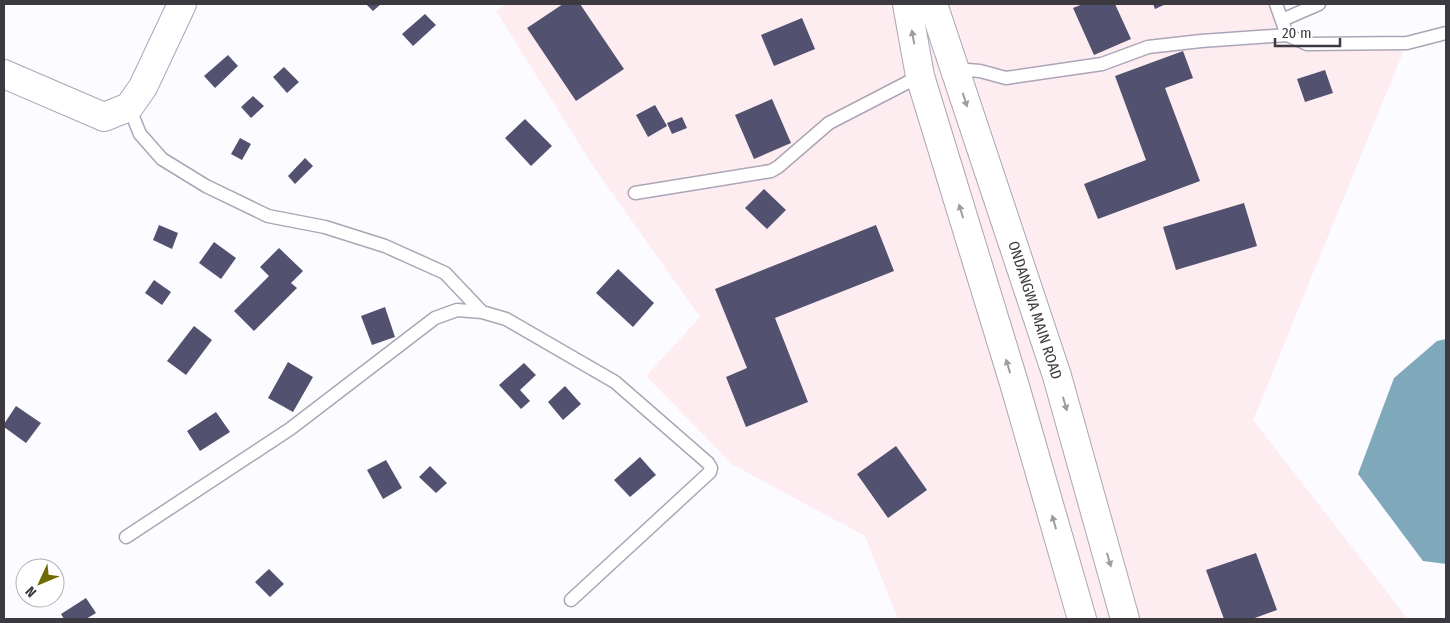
<svg xmlns="http://www.w3.org/2000/svg" width="1450" height="623" viewBox="0 0 1450 623" font-family="'Fira Sans Condensed',sans-serif">
	<rect width="100%" height="100%" fill="#fcfbff"/>
	<path fill="#fdedf1" d="M506,4h770l11,31 20,9 100,-1 -154,377 155,199h-510l-33,-83 -132,-71 -87,-89 54,-59 -107,-151 -97,-155z"/>
	<path fill="#80a8bb" d="M1446,339v225l-23,-3 -65,-87 36,-96 43,-37z"/>
	<path fill="#525170" d="M366,4h15l-8,7z
		M563,4h17l44,65 -48,32 -49,-73z
		M1083,4h32l16,35 -37,16 -21,-47z
		M1153,4h13l-11,5z
		M425,14l11,11 -23,21 -11,-12z
		M802,18l13,31 -41,17 -13,-31z
		M1183,51l10,27 -28,10 35,93 -102,38 -14,-35 62,-24 -31,-84z
		M228,55l10,11 -23,22 -11,-12z
		M284,67l15,15 -12,11 -14,-16z
		M1325,70l8,23 -28,9 -8,-23z
		M253,96l11,10 -13,12 -10,-11z
		M772,99l19,44 -37,16 -19,-44z
		M655,105l12,21 -19,11 -12,-22z
		M682,117l5,11 -15,6 -5,-11z
		M525,119l27,27 -21,20 -26,-28z
		M240,138l11,6 -9,16 -11,-6z
		M305,158l8,8 -18,18 -7,-8z
		M764,189l22,21 -19,19 -22,-21z
		M1244,203l13,43 -81,24 -13,-43z
		M159,225l19,8 -6,16 -19,-9z
		M876,225l18,46 -119,47 33,84 -62,25 -20,-50 21,-9 -32,-79z
		M214,242l22,16 -15,21 -22,-16z
		M279,248l24,23 -12,12 6,5 -43,43 -20,-20 35,-35 -9,-9z
		M618,269l36,34 -21,24 -37,-34z
		M154,280l17,12 -9,13 -17,-12z
		M385,307l10,30 -23,8 -11,-29z
		M194,326l18,14 -26,35 -19,-14z
		M288,362l25,15 -20,35 -25,-14z
		M524,363l12,12 -16,15 10,11 -9,8 -22,-24z
		M565,386l16,18 -18,16 -15,-18z
		M16,406l25,17 -15,20 -22,-16v-3z
		M216,412l14,20 -30,19 -13,-20z
		M896,446l31,44 -39,28 -31,-44z
		M640,457l16,18 -26,22 -16,-17z
		M386,460l16,28 -19,11 -16,-29z
		M430,466l17,17 -11,10 -17,-16z
		M1256,553l21,57 -25,9h-28l-18,-49z
		M269,569l15,15 -14,13 -15,-15z
		M86,598l10,15 -10,6h-22l-3,-5z"/>
	<g fill="none" stroke-linecap="round" stroke-linejoin="round">
		<defs>
			<path id="lane" d="M1276,4l11,31 20,9 100,-1 39,-10
				M1282,20l37,-16
				M955,69l25,2 26,7 96,-14 46,-17 53,-6 86,-6
				M129,107l11,27 22,25 44,27 62,30 57,11 60,19 60,27 37,39
				M635,193l136,-22 7,-4 51,-44 91,-47
				M126,537l164,-108 145,-111 22,-8 25,2 24,7 109,63 93,81 3,5 -1,4 -139,128"/>
			<path id="secondary" d="M4,74l100,43 25,-10 14,-20 39,-83"/>
			<path id="primary" d="M907,4l13,72 94,307 68,236
				M933,4l124,372 68,243"/>
		</defs>
		<use href="#lane" stroke="#aca5b7" stroke-width="15"/>
		<use href="#secondary" stroke="#aca5b7" stroke-width="30"/>
		<use href="#primary" stroke="#aca5b7" stroke-width="30"/>
		<use href="#lane" stroke="#fff" stroke-width="12"/>
		<use href="#secondary" stroke="#fff" stroke-width="28"/>
		<use href="#primary" stroke="#fff" stroke-width="28"/>
	</g>
	<defs><path id="oneway-solid" d="M-6-.8H1V-3.2L6.5 0L1 3.2V.8H-6Z" transform="scale(1.25)"/></defs>
	<g fill="#9e9ca0">
		<use href="#oneway-solid" transform="translate(913 37) rotate(-100)"/>
		<use href="#oneway-solid" transform="translate(965 100) rotate(72)"/>
		<use href="#oneway-solid" transform="translate(961 211) rotate(-107)"/>
		<use href="#oneway-solid" transform="translate(1008 366) rotate(-107)"/>
		<use href="#oneway-solid" transform="translate(1065 404) rotate(74)"/>
		<use href="#oneway-solid" transform="translate(1054 522) rotate(-106)"/>
		<use href="#oneway-solid" transform="translate(1109 560) rotate(74)"/>
	</g>
	<g text-anchor="middle" dominant-baseline="central" stroke-width="5" stroke-linejoin="round" paint-order="stroke">
		<g font-size="15" fill="#3c3941" stroke="#fff">
			<text transform="translate(1035 310) rotate(72)">ONDANGWA MAIN ROAD</text>
		</g>
	</g>
	<rect width="1450" height="623" fill="none" stroke="#3c3941" stroke-width="10"/>
	<g transform="translate(40 583) rotate(226)"><circle r="24" fill="#ffffff" stroke="#b1b0b3"/>
	<path d="M0-4L9 19L0 12L-9 19Z" fill="#6f6a03"/>
	<text y="-8" font-size="14" font-weight="bold" text-anchor="middle" fill="#3c3941">N</text>
	</g>
	<path d="M1275 38v8h65v-8" fill="none" stroke="#3c3941" stroke-width="2.5"/>
	<text x="1282" y="38" font-size="15" fill="#3c3941" stroke="#ffffff" stroke-width="4" paint-order="stroke">20 m</text>
</svg>
